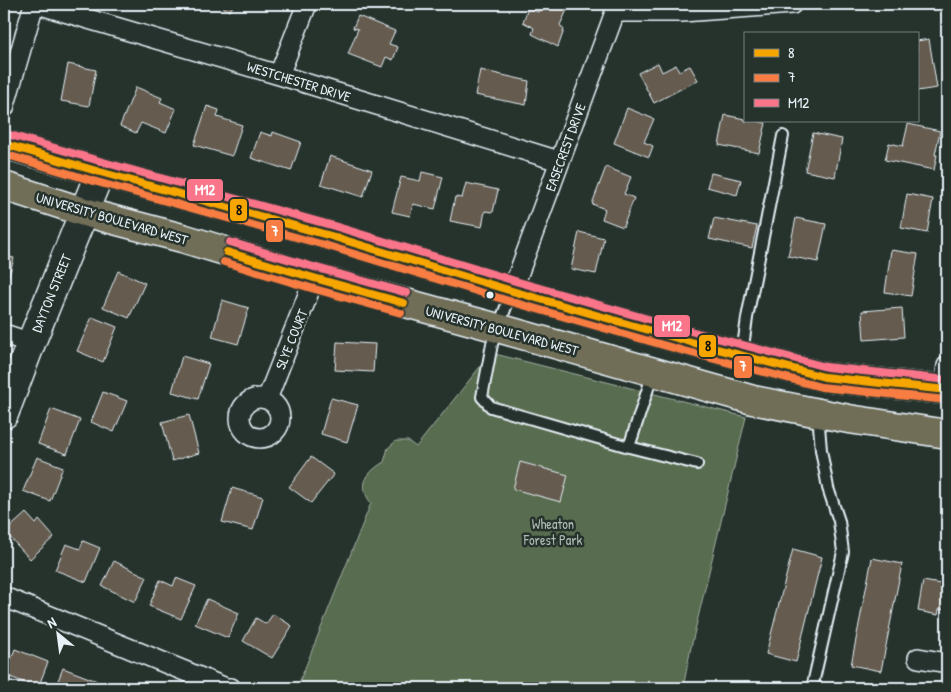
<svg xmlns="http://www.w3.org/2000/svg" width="951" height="692" viewBox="0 0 951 692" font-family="'Patrick Hand',sans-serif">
	<rect width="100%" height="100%" fill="#26332d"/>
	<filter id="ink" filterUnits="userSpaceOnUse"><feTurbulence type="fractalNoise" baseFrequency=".02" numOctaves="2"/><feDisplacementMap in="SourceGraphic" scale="10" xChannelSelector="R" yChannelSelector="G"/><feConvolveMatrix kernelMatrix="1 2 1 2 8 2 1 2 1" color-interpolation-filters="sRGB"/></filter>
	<g filter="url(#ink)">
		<path fill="#596c4f" stroke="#a0aea4" d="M491,353l255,64 -55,230 -8,41h-386l74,-185c-14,-18 -4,-31 13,-41l4,-14 8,-7h12l8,6z"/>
		<path fill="#655b4f" stroke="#e8f1f8" d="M219,4h16l-6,7z
			M544,4h16l8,4 -8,17 4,5 -6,17 -26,-13 2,-6 -11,-6 5,-14 10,4z
			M358,16l37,15 -6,13 9,3 -5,13 -7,-3 -4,10 -34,-13 10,-25 -5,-1z
			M929,39l8,49 -20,3v-50z
			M658,63l4,9 14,-7 3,6 11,-5 8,14 -44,23 -16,-30z
			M68,64l28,6 -7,36 -28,-5z
			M480,70l49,11 -3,24 -51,-10z
			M136,87l26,11 -2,4 16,7 -10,24 -25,-10 -5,10 -16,-7z
			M207,106l12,4 -2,7 25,8 -10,31 -38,-11z
			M627,108l27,11 -10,23 9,4 -4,11 -35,-14z
			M725,115l20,4v2h11l10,2 -7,30 -40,-8z
			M908,124l32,7 -5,24h2l-3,15 -49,-10 4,-17 14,3z
			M260,132l12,4 1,-4 28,10 -10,29 -40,-13z
			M813,133l29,6 -7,38 -30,-6z
			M330,156l42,14 -9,27 -42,-13z
			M606,167l25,10 -7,17 10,4 -11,29 -21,-8 3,-10 -13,-5z
			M422,172l21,5 -8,32 -22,-5 -3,12 -18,-4 9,-35 19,4z
			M711,173l30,7 -4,15 -30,-8z
			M466,183l32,7 -5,22 -8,-1 -3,16 -32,-6 5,-24 7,1z
			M907,194l26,5 -6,34 -26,-5z
			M714,218l43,8 -5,22 -43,-9z
			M796,218l30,6 -8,38 -30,-6z
			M579,232l25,6 -8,36 -25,-5z
			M891,250l27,4 -7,42 -26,-4z
			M4,256l10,2 -8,28h-2z
			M118,271l27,12 -16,35 -26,-11z
			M222,300l27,8 -11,36 -26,-7z
			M902,308l2,29 -40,3 -2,-29z
			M92,317l25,10 -14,35 -26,-11z
			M337,342l38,2 -2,28 -38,-2z
			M182,356l27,8 -11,35 -26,-7z
			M103,392l24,9 -13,31 -23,-10z
			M331,398l27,7 -11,37 -26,-8z
			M51,409l29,11 -13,34 -29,-10z
			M189,415l10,38 -27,8 -10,-39z
			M37,457l26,10 -13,34 -27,-10z
			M311,457l23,17 -23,29 -22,-16z
			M520,462l48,13 -7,27 -48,-13z
			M232,488l31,9 -10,33 -31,-8z
			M26,513l10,11 3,-4 15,17 -24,22 -25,-27z
			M83,541l17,7 -14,34 -31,-12 11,-26 14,5z
			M793,549l29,8 -26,105 -30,-8z
			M872,558l30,6 -21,107 -30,-6z
			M114,561l33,16 -12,25 -33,-16z
			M176,578l20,8 -15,33 -32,-13 11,-26 13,6z
			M923,581l24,4v25l-8,-1 -1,6 -20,-4z
			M207,599l32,14 -11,25 -33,-14z
			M273,614l19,12 -20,32 -29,-17 13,-23 10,6z
			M15,649l33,13 -10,26 -33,-13z
			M63,668l34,13 -3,7h-39z"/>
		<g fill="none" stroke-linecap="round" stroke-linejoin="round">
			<defs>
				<path id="lane" d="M512,291l-20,53 -10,53 9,10 138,40 24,-74
					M742,354l5,-36 36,-182
					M629,447l68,17
					M812,688l31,-136 -4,-31 -11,-33 -7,-38 -3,-36"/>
				<path id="street" d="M37,4l242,71 280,86
					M615,12h67l110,-8
					M279,75l28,-71
					M4,108l30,-104
					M512,291l106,-287
					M4,334l27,9
					M943,390l4,-24
					M240 418a20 20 0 1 1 40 0a20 20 0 1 1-40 0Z
					M267,399l39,-99 8,-22
					M4,597l222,91h5
					M918,658l29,5"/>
				<path id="secondary" d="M4,414l27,-71 69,-171"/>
				<path id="primary" d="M4,144l96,28 231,64 181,55 175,50 137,36 123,13
					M4,186l80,26 98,26 132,40 191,52 248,70 96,19 98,15"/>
			</defs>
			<use href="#lane" stroke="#e8f1f8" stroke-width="14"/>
			<use href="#street" stroke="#e8f1f8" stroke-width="22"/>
			<use href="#secondary" stroke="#e8f1f8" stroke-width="31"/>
			<use href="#primary" stroke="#e8f1f8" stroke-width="31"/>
			<use href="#lane" stroke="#26332d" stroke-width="10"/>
			<use href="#street" stroke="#26332d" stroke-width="19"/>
			<use href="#secondary" stroke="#26332d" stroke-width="28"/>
			<use href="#primary" stroke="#716e59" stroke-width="28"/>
			<defs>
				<path id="bus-1" d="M4,144l96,28 231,64 181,55 175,50 137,36 123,13
					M227,252l87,26 90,25"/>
				<path id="bus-2" d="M4,154l93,28 231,64 181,55 175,50 137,36 125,13
					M224,262l87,26 90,25"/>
				<path id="bus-3" d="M7,134l96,28 231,64 181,55 175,50 136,36 121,13
					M230,242l87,26 90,25"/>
			</defs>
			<use href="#bus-1" stroke="#26332d" stroke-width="11"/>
			<use href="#bus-2" stroke="#26332d" stroke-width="11"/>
			<use href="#bus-3" stroke="#26332d" stroke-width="11"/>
			<use href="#bus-1" stroke="#f7a600" stroke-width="8"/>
			<use href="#bus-2" stroke="#f77d43" stroke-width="8"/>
			<use href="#bus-3" stroke="#fa758a" stroke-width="8"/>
		</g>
	</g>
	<circle fill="#e8f1f8" stroke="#26332d" stroke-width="2" cx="490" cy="295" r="4.5"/>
	<g text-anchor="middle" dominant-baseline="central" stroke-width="5" stroke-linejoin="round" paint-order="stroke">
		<g font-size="14" fill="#e8f1f8" stroke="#26332d">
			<text transform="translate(299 81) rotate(17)">WESTCHESTER DRIVE</text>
			<text transform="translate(565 147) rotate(-70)">EASECREST DRIVE</text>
			<text transform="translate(112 218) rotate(16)">UNIVERSITY BOULEVARD WEST</text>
			<text transform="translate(51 293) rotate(-68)">DAYTON STREET</text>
			<text transform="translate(502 330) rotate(15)">UNIVERSITY BOULEVARD WEST</text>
			<text transform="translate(291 339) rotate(-68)">SLYE COURT</text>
		</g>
		<g font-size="14" fill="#afbcb4" stroke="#26332d">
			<text x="553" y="523">Wheaton<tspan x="553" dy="16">Forest Park</tspan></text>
		</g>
	</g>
	<g stroke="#26332d" stroke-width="2">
		<rect x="186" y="178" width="38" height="24" rx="5" fill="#fa758a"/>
		<rect x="229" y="198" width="19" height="24" rx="5" fill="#f7a600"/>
		<rect x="265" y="219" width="19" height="24" rx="5" fill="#f77d43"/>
		<rect x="653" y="314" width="38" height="24" rx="5" fill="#fa758a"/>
		<rect x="698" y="334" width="19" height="24" rx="5" fill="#f7a600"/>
		<rect x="733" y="355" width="20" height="24" rx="5" fill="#f77d43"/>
	</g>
	<g font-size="14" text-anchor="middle" font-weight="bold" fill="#fff">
		<text x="205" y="195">M12</text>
		<text x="275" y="236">7</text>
		<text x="672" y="331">M12</text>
		<text x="743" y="371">7</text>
	</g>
	<g font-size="14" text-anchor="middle" font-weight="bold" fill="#111">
		<text x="239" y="215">8</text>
		<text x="708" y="351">8</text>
	</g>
	<rect width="951" height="692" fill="none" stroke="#26332d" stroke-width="20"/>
	<rect x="10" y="10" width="931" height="672" fill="none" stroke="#e8f1f8" stroke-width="2" filter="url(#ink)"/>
	<rect x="744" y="32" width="175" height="90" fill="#26332d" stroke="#747f7e"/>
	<rect x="754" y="49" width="25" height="8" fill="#f7a600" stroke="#747f7e"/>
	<text x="788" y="58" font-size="15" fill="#e8f1f8">8</text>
	<rect x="754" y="74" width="25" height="8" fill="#f77d43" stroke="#747f7e"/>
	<text x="788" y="82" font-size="15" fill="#e8f1f8">7</text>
	<rect x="754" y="99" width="25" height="8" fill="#fa758a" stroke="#747f7e"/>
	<text x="788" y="108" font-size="15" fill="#e8f1f8">M12</text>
	<g transform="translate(58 634) rotate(331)" stroke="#26332d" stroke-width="4" paint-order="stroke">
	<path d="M0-4L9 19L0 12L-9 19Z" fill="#e8f1f8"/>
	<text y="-8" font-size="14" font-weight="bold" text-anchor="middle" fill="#e8f1f8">N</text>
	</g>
</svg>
